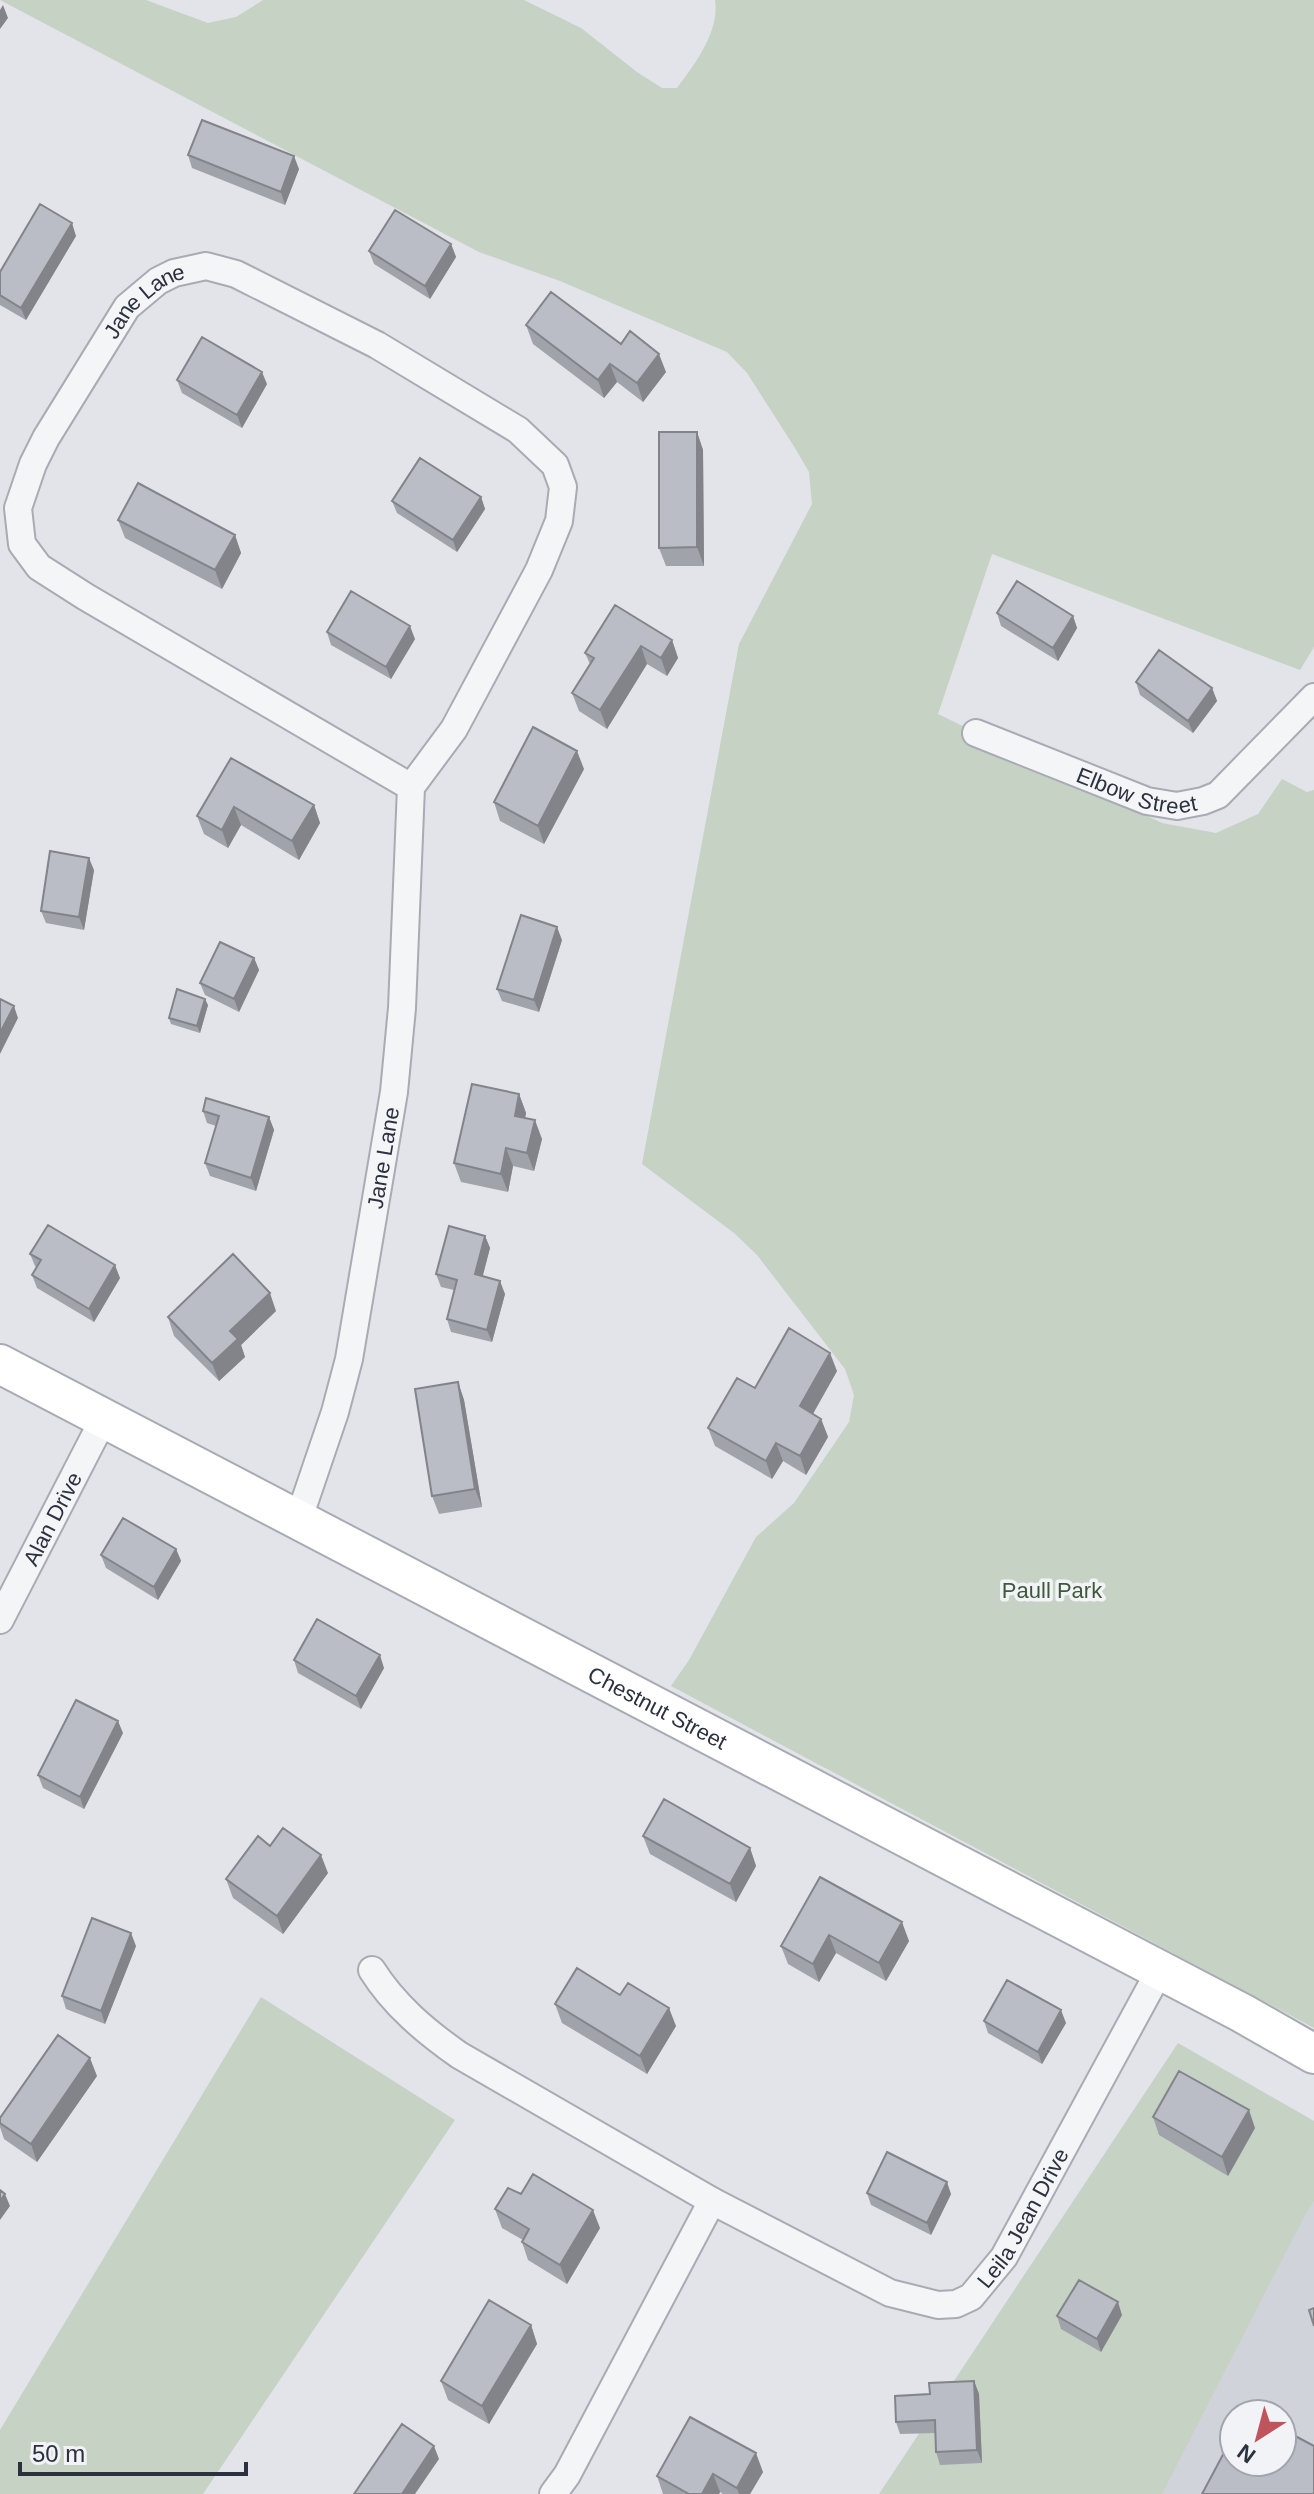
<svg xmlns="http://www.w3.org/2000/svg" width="1314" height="2494" viewBox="0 0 1314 2494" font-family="Arial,sans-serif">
	<rect width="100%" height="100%" fill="#e2e4e9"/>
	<path fill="#d0d3da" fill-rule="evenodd" d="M1314,2123v371h-255zM1234,2414h48v48h-48z"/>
	<path fill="#c6d2c4" d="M0,0h146l62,23 28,-6 27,-17h261l57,28 56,44 25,16h15c18,-24 43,-57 38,-88h599v647l-14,23 -308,-116 -54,160 224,109 54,10 42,-19 24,-35 25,13 7,-2v1238l-643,-342 18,-26 67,-123 38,-34 55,-81 5,-27 -9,-26 -88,-114 -23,-22 -92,-69 97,-520 73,-140 -3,-32 -14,-24 -48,-75 -20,-21 -167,-71 -81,-29z
		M261,1997l194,123 -252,374h-203v-64z
		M1178,2043l136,78v80l-8,12 -144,281h-283z"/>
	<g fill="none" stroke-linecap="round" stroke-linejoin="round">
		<defs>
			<g id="street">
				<path id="s1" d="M976,733l171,68 30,5 26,-5 15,-6 96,-98"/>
				<path id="s2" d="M298,1521l37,-109 14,-53 45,-267 8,-84 9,-221 -325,-190 -47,-30 -17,-23 -4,-36 15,-44 13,-26 81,-131 31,-26 16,-8 32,-7 30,8 141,71 141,85 37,35 8,22 -4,34 -20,49 -85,159 -43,58"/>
				<path id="s3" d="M0,1620l104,-202"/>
				<path id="s4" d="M372,1970c22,35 53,61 87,85l253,146 178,92 48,12 18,-1 15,-7 33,-40 156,-287"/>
				<path d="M553,2494l14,-19 145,-274"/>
			</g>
			<g id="secondary">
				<path id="s5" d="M0,1364l1242,649 72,41"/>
			</g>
		</defs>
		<use href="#street" stroke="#a8abb3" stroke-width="30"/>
		<use href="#secondary" stroke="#a8abb3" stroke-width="42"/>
		<use href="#street" stroke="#f4f5f7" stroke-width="26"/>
		<use href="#secondary" stroke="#fff" stroke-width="38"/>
	</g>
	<path fill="#a0a3a9" d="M188,155l111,14 -14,36 -93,-37z
		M76,236l-50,84 -26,-15v-33z
		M451,244l5,13 -26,42 -56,-35 -5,-13z
		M526,325l95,19 45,28 -23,30 -26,-20 -13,16 -71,-54z
		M177,380l90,4 -25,44 -60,-35z
		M697,432l6,18 1,116h-38l-7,-18z
		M481,497l4,12 -28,43 -60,-39 -5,-12z
		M118,520l117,15 6,18 -19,36 -97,-51z
		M997,613l76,3 4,12 -19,33 -57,-35z
		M327,632l88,7 -24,40 -60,-34z
		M672,640l6,18 -11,18 -20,-12 -40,65 -28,-18 -7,-18 18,-29 -5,-11z
		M1136,682l76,6 5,13 -24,32 -53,-38z
		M231,758l83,47 6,18 -21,37 -58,-35 -13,23 -24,-14 -7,-18z
		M584,769l-40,75 -44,-23 -6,-19z
		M94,870l-10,60 -38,-7 -5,-12z
		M562,940l-23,72 -37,-11 -5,-12z
		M254,958l5,12 -20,42 -34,-17 -5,-12z
		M208,1005l-8,28 -29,-9 -2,-6z
		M519,1094l7,19 -1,5 17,21 -8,32 -21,-5 -5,26 -47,-10 -7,-19z
		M203,1111l66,6 5,13 -18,61 -46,-15 -5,-13 11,-37 -9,-3z
		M485,1236l5,12 -8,28 23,18 -13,48 -41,-10 -4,-13 7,-29 -13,-3 -5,-13z
		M30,1254l90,24 -26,44 -57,-34 -5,-13 5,-7 -2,-2z
		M276,1311l-35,34 4,12 -26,24 -45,-45 -6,-19z
		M837,1371l-24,43 8,5 7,18 -22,38 -23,-14 -11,18 -57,-33 -7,-18 47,-40z
		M458,1382l6,18 18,107 -43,7 -7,-18z
		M176,1549l5,12 -23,39 -52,-32 -5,-13z
		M294,1660l90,8 -23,41 -63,-36z
		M123,1733l-39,76 -41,-21 -5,-13z
		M643,1836l107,12 6,18 -20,36 -86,-48z
		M270,1846l58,27 -45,61 -50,-36 -7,-19z
		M820,1877l89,64 -23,40 -50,-28 -17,29 -31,-18 -7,-18z
		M136,1946l-31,78 -39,-15 -4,-13z
		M620,1995l56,31 -29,48 -85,-51 -7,-19z
		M984,2021l82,2 -24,41 -54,-31z
		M97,2076l-60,86 -33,-23 -4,-12v-9z
		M1153,2117l102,11 -27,48 -69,-41z
		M867,2193l84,1 -20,41 -60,-30z
		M521,2194l79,34 -33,56 -39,-24 -6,-18 1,-2 -21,-12 -7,-19z
		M1122,2315l-21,37 -40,-23 -4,-13z
		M531,2325l6,19 -48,80 -41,-24 -7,-19z
		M974,2381l5,13 3,69 -42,2 -4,-13 -1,-19 -35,1 -4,-12 34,-28z
		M763,2472l-13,22h-27l-3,-2 -1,2h-56l-6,-18z"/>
	<path fill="#82848a" d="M3,5l5,13 -8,11v-19z
		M294,156l5,13 -14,36 -4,-13z
		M72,223l4,13 -50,84 -5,-12z
		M451,244l5,13 -26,42 -5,-13z
		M659,354l7,18 -23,30 -6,-19z
		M610,364l7,18 -13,16 -6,-18z
		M262,372l5,12 -25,44 -5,-13z
		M697,432l6,18 1,116 -7,-19z
		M481,497l4,12 -28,43 -4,-12z
		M235,535l6,18 -19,36 -7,-19z
		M1073,616l4,12 -19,33 -5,-13z
		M410,626l5,13 -24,40 -5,-12z
		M672,640l6,18 -11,18 -6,-18z
		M641,646l6,18 -40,65 -7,-19z
		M1212,688l5,13 -24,32 -5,-12z
		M577,751l7,18 -40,75 -6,-18z
		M314,805l6,18 -21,37 -7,-19z
		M234,807l7,18 -13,23 -6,-18z
		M89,858l5,12 -10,60 -5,-13z
		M557,927l5,13 -23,72 -5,-12z
		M254,958l5,12 -20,42 -5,-13z
		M205,999l3,6 -8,28 -3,-7z
		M14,1006l4,12 -18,36v-21z
		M519,1094l7,19 -4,21 -7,-18z
		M269,1117l5,13 -18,61 -5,-13z
		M535,1120l7,19 -8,32 -7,-18z
		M506,1148l7,18 -5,26 -7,-18z
		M485,1236l5,12 -10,39 -5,-13z
		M115,1265l5,13 -26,44 -5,-13z
		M500,1281l5,13 -13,48 -5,-12z
		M270,1293l6,18 -35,34 4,12 -26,24 -7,-18 18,-32z
		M830,1353l7,18 -30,53 -7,-18z
		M458,1382l6,18 18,107 -7,-18z
		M821,1419l7,18 -22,38 -6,-19z
		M776,1443l7,18 -11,18 -6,-18z
		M176,1549l5,12 -23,39 -4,-13z
		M380,1655l4,13 -23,41 -5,-13z
		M118,1721l5,12 -39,76 -4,-12z
		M750,1848l6,18 -20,36 -6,-18z
		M321,1855l7,18 -45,61 -6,-18z
		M902,1922l7,19 -23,40 -7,-18z
		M131,1933l5,13 -31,78 -4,-13z
		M829,1935l7,18 -17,29 -6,-18z
		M669,2008l7,18 -29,48 -7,-18z
		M1061,2010l5,13 -24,41 -4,-12z
		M90,2058l7,18 -60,86 -6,-18z
		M1249,2110l6,18 -27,48 -6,-19z
		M947,2182l4,12 -20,41 -4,-12z
		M5,2194l5,12 -10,14v-19z
		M593,2210l7,18 -33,56 -7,-19z
		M1118,2302l4,13 -21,37 -4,-13z
		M531,2325l6,19 -48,80 -7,-18z
		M974,2381l5,13 3,69 -5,-13z
		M434,2446l5,13 -24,35h-13z
		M756,2453l7,19 -13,22h-11l-2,-6z
		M713,2474l7,18 -1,2h-17z"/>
	<path fill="#babdc5" stroke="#82848a" stroke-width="2" d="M202,120l92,36 -13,36 -93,-37z
		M40,204l32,19 -51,85 -21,-13v-23z
		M395,210l56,34 -26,42 -56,-35z
		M551,292l70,52 9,-13 29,23 -22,29 -27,-19 -12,16 -72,-55z
		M202,337l60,35 -25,43 -60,-35z
		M659,432h38v115l-38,1z
		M420,458l61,39 -28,43 -61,-39z
		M138,483l97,52 -20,35 -97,-50z
		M1017,581l56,35 -20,32 -56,-35z
		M351,591l59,35 -24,41 -59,-35z
		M615,605l57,35 -11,18 -20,-12 -41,64 -28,-17 22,-35 -9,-5z
		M1159,650l53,38 -24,33 -52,-39z
		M533,727l44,24 -39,75 -44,-24z
		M231,758l83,47 -22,36 -58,-34 -12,23 -25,-14z
		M50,851l39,7 -10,59 -38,-6z
		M521,915l36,12 -23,73 -37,-11z
		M220,942l34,16 -20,41 -34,-16z
		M177,989l28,10 -8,27 -28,-8z
		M0,999l14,7 -14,27z
		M472,1084l47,10 -4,22 20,4 -8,33 -21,-5 -5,26 -47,-11z
		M206,1098l63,19 -18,61 -46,-15 14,-47 -16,-5z
		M48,1225l67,40 -26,44 -57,-34 9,-15 -11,-6z
		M449,1226l36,10 -10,38 25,7 -13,49 -40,-11 10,-39 -21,-6z
		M233,1254l37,39 -40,38 8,8 -26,24 -44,-46z
		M789,1328l41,25 -30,53 21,13 -21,37 -24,-13 -10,18 -58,-33 29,-50 18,10z
		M458,1382l17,107 -43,7 -17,-107z
		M123,1518l53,31 -22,38 -53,-32z
		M317,1619l63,36 -24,41 -62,-36z
		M76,1700l42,21 -38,76 -42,-22z
		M664,1799l86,49 -20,36 -87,-48z
		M283,1828l38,27 -44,61 -51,-37 32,-43 12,10z
		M820,1877l82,45 -23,41 -50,-28 -16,29 -32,-18z
		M92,1918l39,15 -30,78 -39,-15z
		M577,1968l43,27 8,-12 41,25 -29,48 -85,-52z
		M1007,1980l54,30 -23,42 -54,-31z
		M58,2035l32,23 -59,86 -31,-21v-5z
		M1179,2071l70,39 -27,47 -69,-40z
		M887,2152l60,30 -20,41 -60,-30z
		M533,2174l60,36 -33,55 -38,-23 7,-13 -34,-20 13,-21 13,6z
		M0,2190l5,4 -5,7z
		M1079,2280l39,22 -21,37 -40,-23z
		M489,2300l42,25 -49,81 -41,-25z
		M1314,2308v18l-5,-16z
		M974,2381l3,69 -41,2 -1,-32 -39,2 -1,-26 35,-2 -1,-11z
		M1247,2410l8,4h-10z
		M690,2417l66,36 -19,35 -24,-14 -11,20h-13l-32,-18z
		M402,2424l32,22 -32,48h-48z
		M1282,2429l32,17v48h-112l32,-60v28h48z"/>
	<g text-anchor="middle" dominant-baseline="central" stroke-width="7" stroke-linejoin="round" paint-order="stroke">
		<g font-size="22" fill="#2c313f" stroke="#f1f3f6">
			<text stroke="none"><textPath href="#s2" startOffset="1490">Jane Lane</textPath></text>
			<text stroke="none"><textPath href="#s1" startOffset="172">Elbow Street</textPath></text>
			<text stroke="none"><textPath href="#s2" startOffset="374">Jane Lane</textPath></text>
			<text stroke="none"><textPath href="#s3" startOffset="114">Alan Drive</textPath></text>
			<text stroke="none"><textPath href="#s5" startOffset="742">Chestnut Street</textPath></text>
			<text stroke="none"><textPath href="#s4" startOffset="794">Leila Jean Drive</textPath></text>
		</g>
		<g font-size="22" fill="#3e593a" stroke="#f1f3f6">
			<text x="1052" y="1590">Paull Park</text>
		</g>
	</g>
	<g transform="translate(1258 2438) rotate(216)"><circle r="38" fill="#f1f3f6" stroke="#a2a5ad" stroke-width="2"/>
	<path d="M0-6L14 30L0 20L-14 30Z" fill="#c0545c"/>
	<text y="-12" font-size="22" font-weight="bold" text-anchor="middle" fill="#2c313f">N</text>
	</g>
	<path d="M20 2462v12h226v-12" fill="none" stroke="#2c313f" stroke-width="4"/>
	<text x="32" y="2462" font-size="24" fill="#2c313f" stroke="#f1f3f6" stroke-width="6" paint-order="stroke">50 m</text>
</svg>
